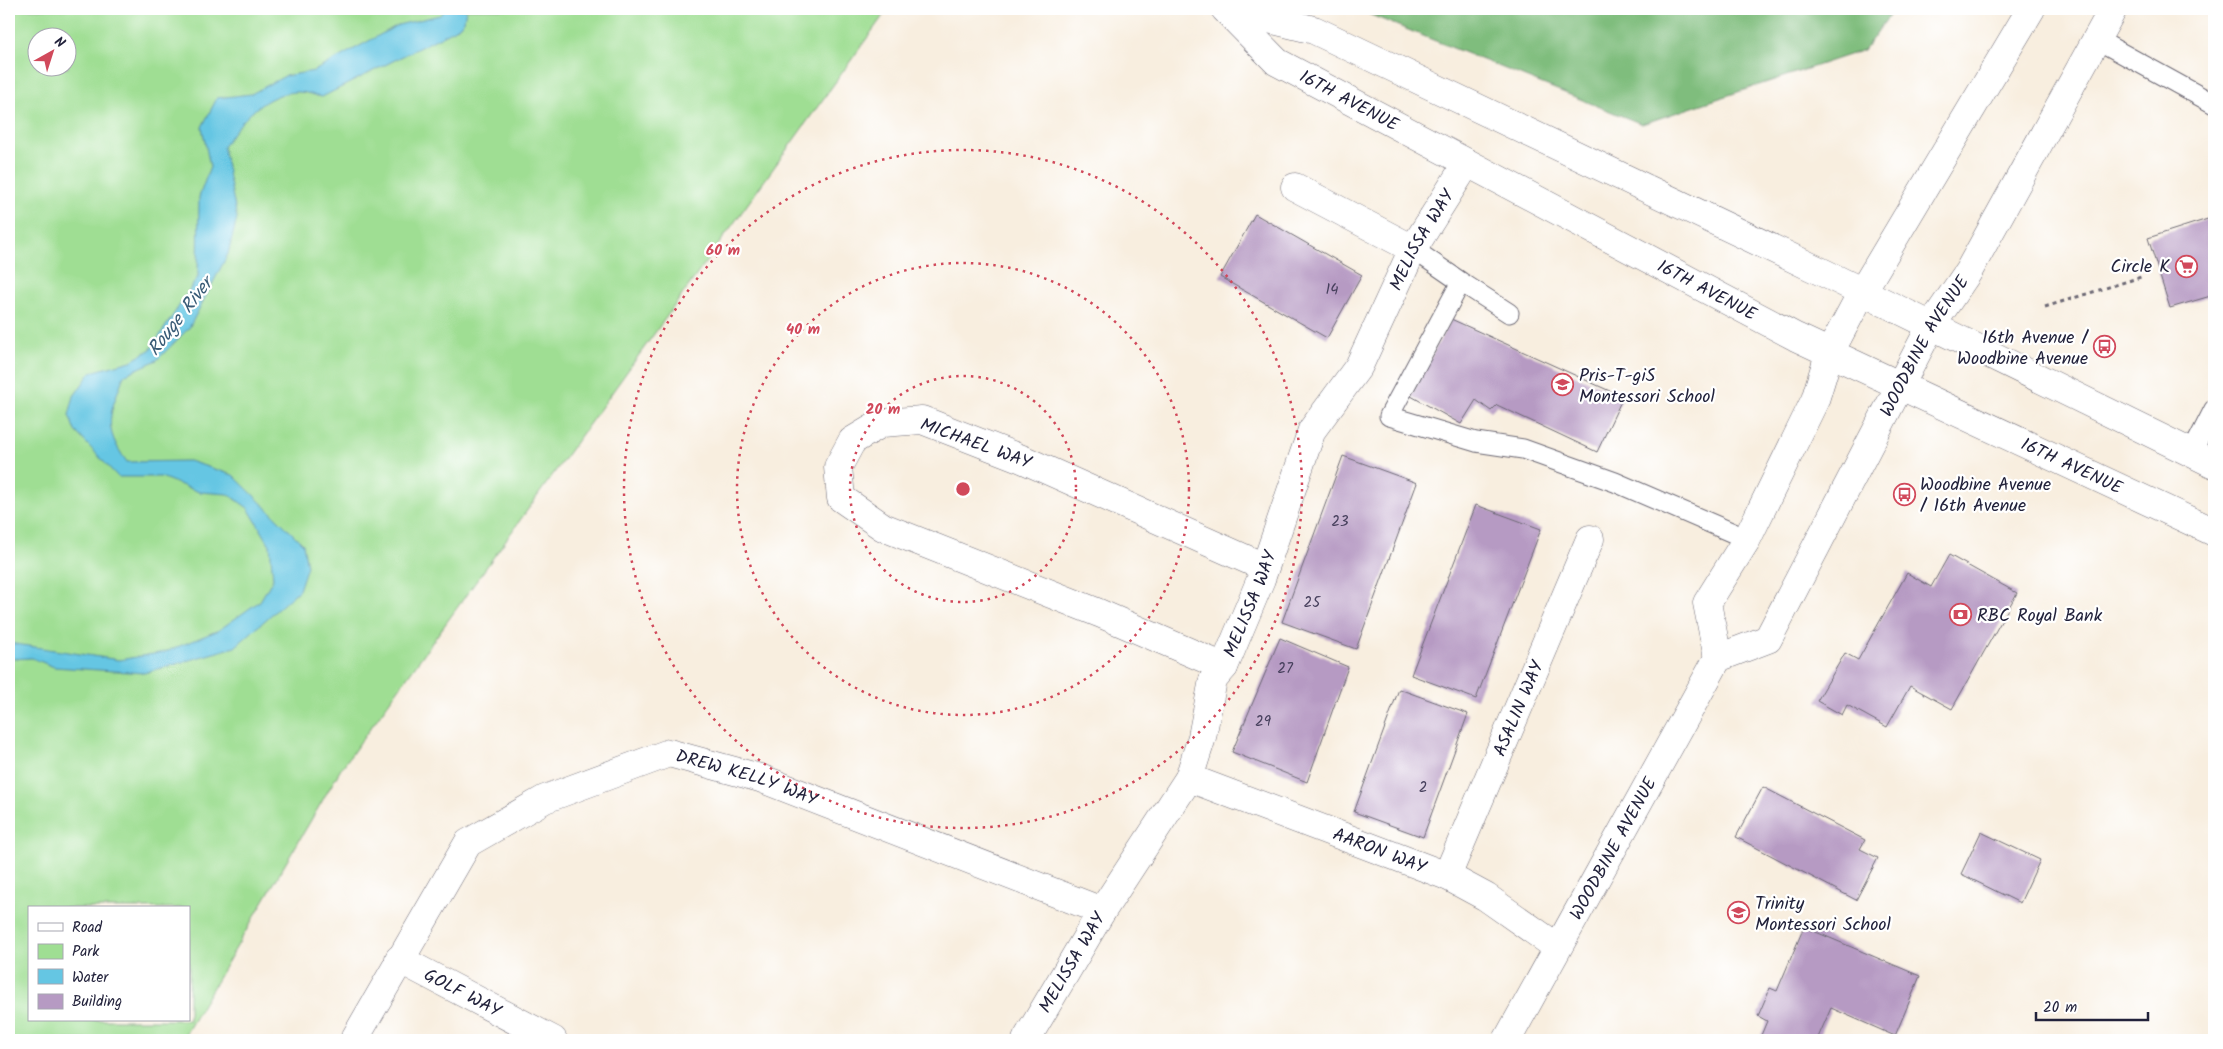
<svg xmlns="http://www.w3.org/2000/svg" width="2223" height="1049" viewBox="0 0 2223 1049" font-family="Kalam,sans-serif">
  <rect width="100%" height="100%" fill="#fff"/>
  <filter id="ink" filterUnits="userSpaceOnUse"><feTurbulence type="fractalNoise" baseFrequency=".02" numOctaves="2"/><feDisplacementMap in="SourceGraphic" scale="10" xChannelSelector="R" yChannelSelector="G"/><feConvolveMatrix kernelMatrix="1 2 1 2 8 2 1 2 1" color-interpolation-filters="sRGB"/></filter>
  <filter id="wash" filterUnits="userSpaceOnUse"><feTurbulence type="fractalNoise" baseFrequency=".0096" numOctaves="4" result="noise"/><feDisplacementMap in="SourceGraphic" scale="20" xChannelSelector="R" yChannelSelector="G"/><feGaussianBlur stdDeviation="1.12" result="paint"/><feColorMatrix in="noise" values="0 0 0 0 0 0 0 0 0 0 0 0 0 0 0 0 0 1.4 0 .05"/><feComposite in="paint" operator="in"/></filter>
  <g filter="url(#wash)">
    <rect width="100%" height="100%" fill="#f8eedf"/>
    <path fill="#9fde93" stroke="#608067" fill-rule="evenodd" d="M 9,9 L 888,9 L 341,769 L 182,1040 L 9,1040 ZM 38,38 L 68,38 L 68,68 L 38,68 ZM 29,908 L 189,908 L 189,1020 L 29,1020 Z"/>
    <path fill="#7fbd7d" stroke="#50705c" d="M 1356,9 L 1894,9 L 1864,50 L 1642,124 Z"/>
    <path fill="#65c6e3" stroke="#44748f" d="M 446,9 L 466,9 L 464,21 L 456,29 L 322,97 C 315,96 307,92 299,92 C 266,91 239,122 223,147 L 237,218 L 228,254 L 189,328 L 157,360 L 124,375 C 110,414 101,426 127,462 L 189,461 L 233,475 L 303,544 L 307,566 L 299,590 L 235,647 L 144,673 L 54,667 L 32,658 L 9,659 L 9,643 L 119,660 L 165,652 L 219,630 L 260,601 L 273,579 L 270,545 L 248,508 L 228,494 L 199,492 L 161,477 L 118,477 L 75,431 L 69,415 L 74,396 L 91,372 L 131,361 L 151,349 L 198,277 L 199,197 L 210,167 L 202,127 L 217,98 L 251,94 L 285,76 L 314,71 L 398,25 L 440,15 Z"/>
    <g id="blocks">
      <path fill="#b69ac3" d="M 1255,214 L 1362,275 L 1327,338 L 1220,277 Z
        M 2214,217 L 2214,295 L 2170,308 L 2148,238 Z
        M 1451,319 L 1623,397 L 1597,452 L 1497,405 L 1491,411 L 1476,400 L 1461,424 L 1411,396 Z
        M 1343,456 L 1417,483 L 1356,649 L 1282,622 Z
        M 1476,505 L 1541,529 L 1476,699 L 1411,675 Z
        M 1949,555 L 2017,593 L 1952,709 L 1910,686 L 1887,727 L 1847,705 L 1842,715 L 1817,701 L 1845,653 L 1858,660 L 1907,573 L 1931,587 Z
        M 1280,638 L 1348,667 L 1307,782 L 1232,752 Z
        M 1399,689 L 1468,714 L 1423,837 L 1354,812 Z
        M 1763,787 L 1865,840 L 1860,849 L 1878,858 L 1856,900 L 1736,837 Z
        M 1981,832 L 2040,860 L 2020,903 L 1961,874 Z
        M 1804,927 L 1920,976 L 1895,1036 L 1831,1008 L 1817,1040 L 1759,1040 L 1767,1021 L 1758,1016 L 1770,988 L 1777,991 Z"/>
    </g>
  </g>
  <g filter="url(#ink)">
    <use href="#blocks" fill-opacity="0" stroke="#6d6974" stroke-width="1"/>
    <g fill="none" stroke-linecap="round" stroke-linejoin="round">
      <defs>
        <path id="service" d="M 2096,39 L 2214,104
          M 1413,249 L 1461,282 L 1389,416 L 1476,442 L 1523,449 L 1615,482 L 1747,539
          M 1461,282 L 1509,313
          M 2191,454 L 2214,409"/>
        <g id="minor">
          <path d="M 1295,187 L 1413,249"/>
          <path d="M 1224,667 L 1099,613 L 883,527 L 841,498 L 838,467 L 852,441 L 882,423 L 922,420 L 1022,459 L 1264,567"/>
          <path id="s1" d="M 1189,778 L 1447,876 L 1486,897 L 1557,947"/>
          <path id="s2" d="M 1447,876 L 1590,539"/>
          <path id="s3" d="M 399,959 L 553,1040"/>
          <path id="s4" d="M 354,1040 L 468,843 L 545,799 L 669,753 L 760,778 L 1102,911"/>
          <path id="s5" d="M 1026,1040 L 1102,911 L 1189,778 L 1202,737 L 1213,680 L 1224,667 L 1261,579 L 1312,430 L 1359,366 L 1413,249 L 1467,163"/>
        </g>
        <g id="secondary">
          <path id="s6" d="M 1225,9 L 1277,62 L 1796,337 L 2214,532"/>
          <path d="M 1227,9 L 1314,30 L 1824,273 L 2214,464"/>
        </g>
        <g id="primary">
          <path d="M 1718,658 L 1707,603 L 1747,539 L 1815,400 L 1829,354 L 1862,292 L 2031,9"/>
          <path id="s7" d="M 1507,1040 L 1718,658 L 1768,639 L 1931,326 L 1968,272 L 2113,9"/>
        </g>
      </defs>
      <use href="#service" stroke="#6d6974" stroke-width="21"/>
      <use href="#minor" stroke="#6d6974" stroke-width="29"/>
      <use href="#secondary" stroke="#6d6974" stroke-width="29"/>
      <use href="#primary" stroke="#6d6974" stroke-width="29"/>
      <path stroke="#6d6974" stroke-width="3" stroke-dasharray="4 4" stroke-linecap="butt" d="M 2045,307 L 2144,276"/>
      <use href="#service" stroke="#fff" stroke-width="19"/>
      <use href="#minor" stroke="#fff" stroke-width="28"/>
      <use href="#secondary" stroke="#fff" stroke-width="28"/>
      <use href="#primary" stroke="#fff" stroke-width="28"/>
    </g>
  </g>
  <g fill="none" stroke="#d1495b" stroke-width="2.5" stroke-dasharray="2.5 5">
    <circle cx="963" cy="489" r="113"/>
    <circle cx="963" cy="489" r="226"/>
    <circle cx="963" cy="489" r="339"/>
  </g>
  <defs>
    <symbol id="supermarket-ring" viewBox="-11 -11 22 22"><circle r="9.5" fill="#fff" stroke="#d1495b" stroke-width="1.5"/><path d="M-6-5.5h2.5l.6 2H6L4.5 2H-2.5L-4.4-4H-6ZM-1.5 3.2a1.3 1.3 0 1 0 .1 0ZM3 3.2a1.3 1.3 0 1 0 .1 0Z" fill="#d1495b"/></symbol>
    <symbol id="bus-ring" viewBox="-11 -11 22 22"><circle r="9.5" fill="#fff" stroke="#d1495b" stroke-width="1.5"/><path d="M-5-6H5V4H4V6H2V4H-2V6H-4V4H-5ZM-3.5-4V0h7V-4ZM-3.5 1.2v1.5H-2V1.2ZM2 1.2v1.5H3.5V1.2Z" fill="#d1495b"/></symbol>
    <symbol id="school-ring" viewBox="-11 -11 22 22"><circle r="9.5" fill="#fff" stroke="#d1495b" stroke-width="1.5"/><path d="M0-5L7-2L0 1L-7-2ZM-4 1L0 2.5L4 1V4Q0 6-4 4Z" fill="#d1495b"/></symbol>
    <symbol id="bank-ring" viewBox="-11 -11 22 22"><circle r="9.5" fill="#fff" stroke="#d1495b" stroke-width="1.5"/><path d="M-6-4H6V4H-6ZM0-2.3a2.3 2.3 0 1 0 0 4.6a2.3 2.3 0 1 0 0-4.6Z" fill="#d1495b"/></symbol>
  </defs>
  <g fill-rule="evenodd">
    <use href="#supermarket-ring" x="2174" y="254" width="25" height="25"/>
    <use href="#bus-ring" x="2092" y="334" width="25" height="25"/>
    <use href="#school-ring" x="1550" y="372" width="25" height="25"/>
    <use href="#bus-ring" x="1892" y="482" width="25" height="25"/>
    <use href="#bank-ring" x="1948" y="602" width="25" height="25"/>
    <use href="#school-ring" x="1726" y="900" width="25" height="25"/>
  </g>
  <g text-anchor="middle" stroke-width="4.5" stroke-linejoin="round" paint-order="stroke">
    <g font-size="15" fill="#47405d">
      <text x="1332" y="294">14</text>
      <text x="1340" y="526">23</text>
      <text x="1312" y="607">25</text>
      <text x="1285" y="673">27</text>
      <text x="1263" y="726">29</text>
      <text x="1423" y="792">2</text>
    </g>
    <g font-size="18" fill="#22223b" stroke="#fff">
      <text dy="6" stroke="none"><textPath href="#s6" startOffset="156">16TH AVENUE</textPath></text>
      <text dy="6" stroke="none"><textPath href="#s5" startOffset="900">MELISSA WAY</textPath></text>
      <text dy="6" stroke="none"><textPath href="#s6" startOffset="561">16TH AVENUE</textPath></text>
      <text dy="6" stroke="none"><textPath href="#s7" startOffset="822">WOODBINE AVENUE</textPath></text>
      <text transform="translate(976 443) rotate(20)" y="6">MICHAEL WAY</text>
      <text dy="6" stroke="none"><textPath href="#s6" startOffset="966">16TH AVENUE</textPath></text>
      <text dy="6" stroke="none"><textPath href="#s5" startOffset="495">MELISSA WAY</textPath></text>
      <text dy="6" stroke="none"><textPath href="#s2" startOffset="182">ASALIN WAY</textPath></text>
      <text dy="6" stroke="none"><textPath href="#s4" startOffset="530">DREW KELLY WAY</textPath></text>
      <text dy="6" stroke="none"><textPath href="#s7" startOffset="219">WOODBINE AVENUE</textPath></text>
      <text dy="6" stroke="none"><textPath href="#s1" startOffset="204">AARON WAY</textPath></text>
      <text dy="6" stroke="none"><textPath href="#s5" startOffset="90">MELISSA WAY</textPath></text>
      <text dy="6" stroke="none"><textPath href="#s3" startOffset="72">GOLF WAY</textPath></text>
    </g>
    <g font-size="18" fill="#22223b" stroke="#fff" text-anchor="start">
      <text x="2170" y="272" text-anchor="end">Circle K</text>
      <text x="2088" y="343" text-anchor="end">16th Avenue /<tspan x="2088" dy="21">Woodbine Avenue</tspan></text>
      <text x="1579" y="381">Pris-T-giS<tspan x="1579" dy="21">Montessori School</tspan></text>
      <text x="1920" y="490">Woodbine Avenue<tspan x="1920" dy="21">/ 16th Avenue</tspan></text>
      <text x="1977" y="621">RBC Royal Bank</text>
      <text x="1755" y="909">Trinity<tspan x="1755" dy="21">Montessori School</tspan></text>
    </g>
    <g font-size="19" font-style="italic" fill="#395b76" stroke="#fff">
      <text transform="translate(179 316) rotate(-52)" y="7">Rouge River</text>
    </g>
  </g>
  <circle cx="963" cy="489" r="8" fill="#d1495b" stroke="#fff" stroke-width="2.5"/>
  <g font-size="15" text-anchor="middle" font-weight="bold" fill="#d1495b" stroke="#fff" stroke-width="4.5" stroke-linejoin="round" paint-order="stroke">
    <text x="723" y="255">60 m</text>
    <text x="803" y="334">40 m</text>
    <text x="883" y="414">20 m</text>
  </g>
  <rect width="2223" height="1049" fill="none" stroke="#fff" stroke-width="30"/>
  <rect x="28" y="906" width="162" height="115" fill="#ffffff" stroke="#a7a7b1"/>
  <rect x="38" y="923" width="25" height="8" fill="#ffffff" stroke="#a7a7b1"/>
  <text x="72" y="932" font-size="15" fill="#22223b">Road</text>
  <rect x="38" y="944" width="25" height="15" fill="#9fde93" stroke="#a7a7b1"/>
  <text x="72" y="956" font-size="15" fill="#22223b">Park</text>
  <rect x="38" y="969" width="25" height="15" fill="#65c6e3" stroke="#a7a7b1"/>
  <text x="72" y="982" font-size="15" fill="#22223b">Water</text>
  <rect x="38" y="994" width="25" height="15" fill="#b69ac3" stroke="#a7a7b1"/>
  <text x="72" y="1006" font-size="15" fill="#22223b">Building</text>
  <g transform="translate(52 52) rotate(39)"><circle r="24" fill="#ffffff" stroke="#a7a7b1"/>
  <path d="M0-4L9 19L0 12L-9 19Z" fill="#d1495b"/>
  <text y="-8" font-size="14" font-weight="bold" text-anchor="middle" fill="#22223b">N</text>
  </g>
  <path d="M2036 1012v8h112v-8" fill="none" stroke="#22223b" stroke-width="2.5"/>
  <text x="2043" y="1012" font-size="15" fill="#22223b" stroke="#ffffff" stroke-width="4" paint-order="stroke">20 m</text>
</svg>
